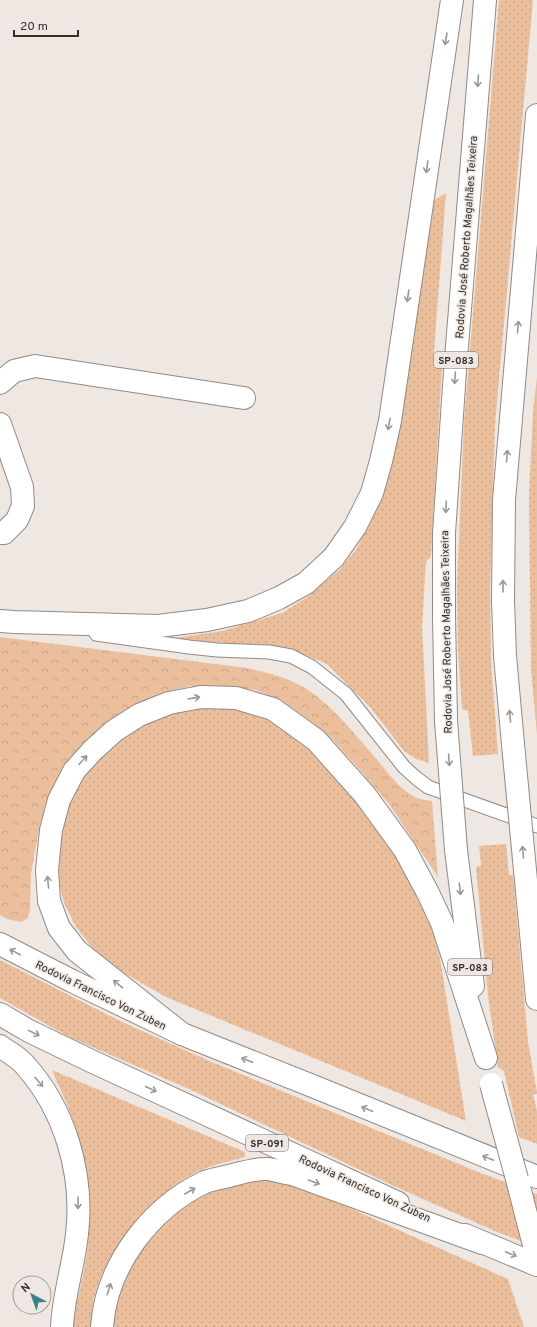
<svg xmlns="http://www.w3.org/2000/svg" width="537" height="1327" viewBox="0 0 537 1327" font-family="Overpass,sans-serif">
  <defs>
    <pattern id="grass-dots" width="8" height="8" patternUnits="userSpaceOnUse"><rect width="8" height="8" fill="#ecbf9c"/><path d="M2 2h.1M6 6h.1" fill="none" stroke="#cba487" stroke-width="1.8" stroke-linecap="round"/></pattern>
    <pattern id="forest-crowns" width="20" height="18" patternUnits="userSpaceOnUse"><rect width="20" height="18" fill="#ecbf9c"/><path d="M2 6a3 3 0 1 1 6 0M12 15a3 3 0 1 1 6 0" fill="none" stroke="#cba487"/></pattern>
  </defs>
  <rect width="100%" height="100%" fill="#efe7e2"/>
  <path fill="url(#grass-dots)" d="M 499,0 L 533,0 L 495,424 L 490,589 L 491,660 L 498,754 L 473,756 L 468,711 L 462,709 L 458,650 L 457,586 L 464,422 Z
    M 446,193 L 433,365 L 442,365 L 431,556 L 426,562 L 422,626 L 429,763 L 416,759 L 404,751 L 370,707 L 327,664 L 301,653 L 275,646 L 210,642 L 175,638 L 222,631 L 256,621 L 282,613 L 309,596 L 339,570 L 356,550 L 371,521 L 385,482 L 433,201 Z
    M 537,377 L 537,735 L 531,669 L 529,496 L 533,412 Z
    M 199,708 L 231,708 L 256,715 L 281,726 L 302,742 L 324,761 L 351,792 L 401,862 L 419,897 L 431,926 L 440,958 L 466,1121 L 166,997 L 114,967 L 94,950 L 76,927 L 64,903 L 58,879 L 59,842 L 64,815 L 77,786 L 93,761 L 122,736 L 149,720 L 175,712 Z
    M 506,844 L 509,875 L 513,875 L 528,1042 L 537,1092 L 537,1094 L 533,1094 L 537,1111 L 537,1144 L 519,1137 L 504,1071 L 498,1067 L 488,996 L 476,867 L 481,866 L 479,846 Z
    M 0,960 L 120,1021 L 207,1060 L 478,1172 L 537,1194 L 537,1247 L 497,1232 L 394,1186 L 189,1089 L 69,1037 L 0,998 Z
    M 52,1070 L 245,1152 L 245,1157 C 228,1162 209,1165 193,1174 C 149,1198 103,1252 93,1303 C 92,1311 92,1319 92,1327 L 72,1327 C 76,1306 81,1285 85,1265 C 94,1215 87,1163 71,1115 C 66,1100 58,1085 52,1070 Z
    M 262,1177 L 285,1180 L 343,1205 L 508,1279 L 524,1327 L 113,1327 L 115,1304 L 123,1275 L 160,1221 L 191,1201 L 222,1187 Z"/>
  <path fill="url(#forest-crowns)" d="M 0,637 L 247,668 C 267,673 287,677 305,688 C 332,705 353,732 374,756 C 386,770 399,790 417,798 C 422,800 428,800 432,801 L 438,877 L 389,804 L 360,770 L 330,737 L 305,717 L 281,700 L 256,690 L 224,686 L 190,686 L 161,693 L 132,707 L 101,727 L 81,748 L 60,775 L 45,806 L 39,829 L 31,874 L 30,909 L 28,918 L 21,922 L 7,919 L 0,915 Z"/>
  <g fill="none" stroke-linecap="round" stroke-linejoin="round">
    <defs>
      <path id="lane" d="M 96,634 L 189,647 L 217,650 L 269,652 L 291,656 L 312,667 L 346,694 L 404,767 L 415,777 L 428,787 L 537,826"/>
      <path id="street" d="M 0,383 L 14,371 L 35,366 L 244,398
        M 0,424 L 22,487 L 23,506 L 17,520 L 4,533 L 0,533"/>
      <path id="primary" d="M 0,944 L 72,981 L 182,1034 L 315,1087 L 537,1177
        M 0,1014 L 29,1031 L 91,1061 L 398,1203
        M 465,1235 L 537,1265"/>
      <path id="highway" d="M 0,621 L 14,622 L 158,626 L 207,620 L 248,611 L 279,598 L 306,583 L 334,557 L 355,527 L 372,493 L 381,461 L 390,421 L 452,0
        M 446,721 L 444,616 L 444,533 L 455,371 L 485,0
        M 514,755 L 505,656 L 503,601 L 504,500 L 537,115
        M 456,850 L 473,986
        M 527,891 L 537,999
        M 182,1034 L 77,951 L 59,928 L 49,901 L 47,870 L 51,830 L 59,800 L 74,771 L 92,751 L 114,731 L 139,715 L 169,703 L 201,697 L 236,698 L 273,709 L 316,740 L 365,795 L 405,850 L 428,893 L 442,923 L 486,1058
        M 0,1046 C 8,1052 18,1057 24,1064 C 65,1109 84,1174 77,1234 C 74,1264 63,1297 62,1327
        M 517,1179 L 537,1257
        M 102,1327 C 106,1266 150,1208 205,1182 C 213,1179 221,1178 229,1176 C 241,1173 256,1168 268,1169 C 276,1170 284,1173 292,1174 L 482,1243"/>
    </defs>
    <use href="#lane" stroke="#918a85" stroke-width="15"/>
    <use href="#street" stroke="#918a85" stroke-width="24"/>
    <use href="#primary" stroke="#918a85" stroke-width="24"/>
    <use href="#highway" stroke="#918a85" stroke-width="24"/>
    <use href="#lane" stroke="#fff" stroke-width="13"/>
    <use href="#street" stroke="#fff" stroke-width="22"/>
    <use href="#primary" stroke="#fff" stroke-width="22"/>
    <use href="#highway" stroke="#fff" stroke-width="22"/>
    <defs>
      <path id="highway-bridge" d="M 446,721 L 456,850
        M 514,755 L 527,891
        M 491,1084 L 517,1179"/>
    </defs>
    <use href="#highway-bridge" stroke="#918a85" stroke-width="24" stroke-linecap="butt"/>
    <use href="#highway-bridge" stroke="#fff" stroke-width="22"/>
  </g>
  <defs><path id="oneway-shaft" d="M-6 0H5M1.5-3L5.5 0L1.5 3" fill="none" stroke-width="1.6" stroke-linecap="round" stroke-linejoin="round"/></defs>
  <g stroke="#989896">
    <use href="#oneway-shaft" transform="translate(446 39) rotate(99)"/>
    <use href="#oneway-shaft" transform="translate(478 81) rotate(94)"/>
    <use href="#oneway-shaft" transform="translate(427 167) rotate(98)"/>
    <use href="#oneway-shaft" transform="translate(408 296) rotate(98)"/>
    <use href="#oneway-shaft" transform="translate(518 327) rotate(-85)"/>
    <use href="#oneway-shaft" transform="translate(455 378) rotate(94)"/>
    <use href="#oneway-shaft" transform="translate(389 424) rotate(101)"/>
    <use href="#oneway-shaft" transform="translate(507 456) rotate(-86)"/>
    <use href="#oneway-shaft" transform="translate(446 507) rotate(93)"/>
    <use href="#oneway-shaft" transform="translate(503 586) rotate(-90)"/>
    <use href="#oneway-shaft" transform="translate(194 698) rotate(-10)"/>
    <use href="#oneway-shaft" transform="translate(510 716) rotate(-95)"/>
    <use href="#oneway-shaft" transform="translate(83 760) rotate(-48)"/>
    <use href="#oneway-shaft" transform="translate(449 760) rotate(86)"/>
    <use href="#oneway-shaft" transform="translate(523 852) rotate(-96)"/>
    <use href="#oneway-shaft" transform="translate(48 882) rotate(-95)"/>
    <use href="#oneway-shaft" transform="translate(460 889) rotate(83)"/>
    <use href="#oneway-shaft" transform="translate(15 952) rotate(-152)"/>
    <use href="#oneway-shaft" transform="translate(118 984) rotate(-141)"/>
    <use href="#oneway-shaft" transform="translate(34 1033) rotate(26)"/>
    <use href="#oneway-shaft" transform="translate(247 1060) rotate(-159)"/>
    <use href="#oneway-shaft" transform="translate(39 1082) rotate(50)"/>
    <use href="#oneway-shaft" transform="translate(151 1089) rotate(25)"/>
    <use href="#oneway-shaft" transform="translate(367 1109) rotate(-158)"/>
    <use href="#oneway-shaft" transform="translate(488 1158) rotate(-158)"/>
    <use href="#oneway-shaft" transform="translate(314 1182) rotate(20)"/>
    <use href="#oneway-shaft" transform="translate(190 1191) rotate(-30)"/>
    <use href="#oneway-shaft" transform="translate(78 1203) rotate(90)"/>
    <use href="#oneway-shaft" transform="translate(511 1254) rotate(22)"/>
    <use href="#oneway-shaft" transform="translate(109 1289) rotate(-73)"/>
  </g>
  <g text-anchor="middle" stroke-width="3" stroke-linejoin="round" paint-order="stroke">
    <g fill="#efe7e2" stroke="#6b6764" stroke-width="1">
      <rect x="434" y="352" width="44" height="16" rx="3"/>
      <rect x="448" y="959" width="44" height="16" rx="3"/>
      <rect x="246" y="1135" width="42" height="16" rx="3"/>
    </g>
    <g font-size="10" font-weight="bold" fill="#32302e">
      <text x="456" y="364">SP-083</text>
      <text x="470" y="971">SP-083</text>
      <text x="267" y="1147">SP-091</text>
    </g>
    <g font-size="11" fill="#32302e" stroke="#efe7e2">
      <text transform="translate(466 237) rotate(-86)" y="4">Rodovia José Roberto Magalhães Teixeira</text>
      <text transform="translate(446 632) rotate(-91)" y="4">Rodovia José Roberto Magalhães Teixeira</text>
      <text transform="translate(101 995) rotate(26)" y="4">Rodovia Francisco Von Zuben</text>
      <text transform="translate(365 1188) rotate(25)" y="4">Rodovia Francisco Von Zuben</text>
    </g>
  </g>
  <g transform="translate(32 1295) rotate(319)"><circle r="19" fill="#efe7e2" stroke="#a39e9a"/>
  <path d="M0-3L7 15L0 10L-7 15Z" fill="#3b828d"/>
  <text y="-6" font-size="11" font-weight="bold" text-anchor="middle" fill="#32302e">N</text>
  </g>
  <path d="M14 30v6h64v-6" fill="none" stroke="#32302e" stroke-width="2"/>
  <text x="20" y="30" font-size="12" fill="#32302e" stroke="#efe7e2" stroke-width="3" paint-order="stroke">20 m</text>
</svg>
